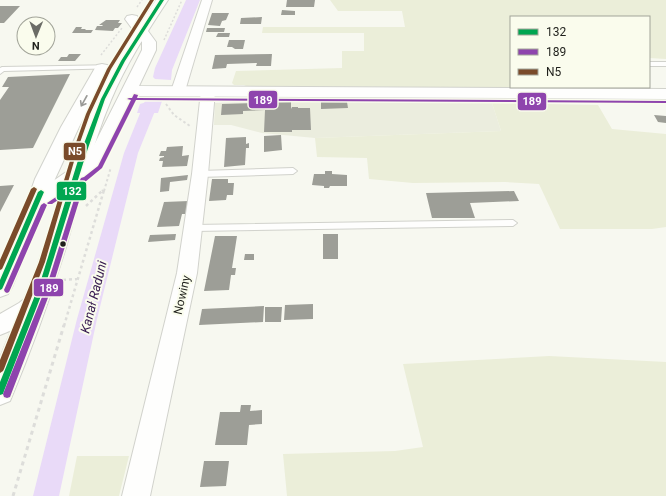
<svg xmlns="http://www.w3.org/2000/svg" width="666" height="496" viewBox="0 0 666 496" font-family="Roboto,sans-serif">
  <rect width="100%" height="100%" fill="#f7f8f0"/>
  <path fill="#ebedde" d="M 292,101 L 492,103 L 501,131 L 315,138 L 262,133 L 231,125 L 214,125 L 215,103 Z"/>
  <path fill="#ebeed9" d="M 330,0 L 666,0 L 666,59 L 649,58 L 649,17 L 511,17 L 511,87 L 607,88 L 246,86 L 244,85 L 234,85 L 232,83 L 236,71 L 342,68 L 342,51 L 364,51 L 364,33 L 262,33 L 263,27 L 405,27 L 402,11 L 338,11 Z
    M 492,103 L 598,105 L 612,129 L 666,134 L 666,227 L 652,229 L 560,229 L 539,184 L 505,182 L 413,183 L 369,179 L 367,158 L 317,157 L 315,138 L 501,131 Z
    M 549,356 L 666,362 L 666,496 L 287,496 L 283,454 L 395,451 L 423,447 L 403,364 Z
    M 77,456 L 129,456 L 119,496 L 69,496 Z"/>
  <path fill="#e9daf8" d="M 186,0 L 200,0 L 172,70 L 171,80 L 155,79 L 153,77 L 155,68 Z
    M 150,101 L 162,101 L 158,113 L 137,113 L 140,104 Z"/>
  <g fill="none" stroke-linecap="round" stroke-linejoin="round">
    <path fill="#e9daf8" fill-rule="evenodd" d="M 223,99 L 308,99 L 310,100 L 308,101 L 224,101 L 222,100 Z
      M 322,99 L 378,99 L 380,100 L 378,101 L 323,101 L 321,100 Z
      M 394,99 L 666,101 L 666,103 L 395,101 L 393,100 Z"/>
    <path fill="#e9daf8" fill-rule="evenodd" d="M 152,97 L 157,98 L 159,101 L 138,153 L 97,319 L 59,496 L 33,496 L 77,319 L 124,153 L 145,101 L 147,98 Z"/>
  </g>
  <path fill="#9d9e97" d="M 287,0 L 315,0 L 314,7 L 286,7 Z
    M 0,6 L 20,6 L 4,23 L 0,23 Z
    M 282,10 L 295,11 L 295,15 L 281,15 Z
    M 212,13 L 229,13 L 226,20 L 222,21 L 220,26 L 208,25 Z
    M 262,17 L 261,24 L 240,24 L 241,18 Z
    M 106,20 L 120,20 L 118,23 L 122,23 L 118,28 L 115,28 L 113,31 L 95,30 L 97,26 L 102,26 L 103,25 L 99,25 Z
    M 76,27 L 82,27 L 81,29 L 86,29 L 85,30 L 93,30 L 91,33 L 72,33 Z
    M 207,28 L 225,28 L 224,32 L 206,32 Z
    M 218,33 L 230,33 L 229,37 L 216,37 Z
    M 229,40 L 245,40 L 243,49 L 235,49 L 232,47 L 227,47 Z
    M 69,54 L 81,54 L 75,61 L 58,61 L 61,57 L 67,57 Z
    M 272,54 L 271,66 L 256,66 L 257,63 L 227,64 L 226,68 L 212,69 L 215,55 Z
    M 70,74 L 33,148 L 0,150 L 0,100 L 9,87 L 2,87 L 8,77 Z
    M 291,102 L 291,109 L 292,107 L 298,107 L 298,108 L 310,108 L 311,130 L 292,130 L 292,132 L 264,132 L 265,110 L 243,111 L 243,114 L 221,115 L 222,104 Z
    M 321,102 L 347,102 L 348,108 L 321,109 Z
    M 654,115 L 666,116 L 666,123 L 658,122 Z
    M 281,135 L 282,150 L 264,152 L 264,136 Z
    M 246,137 L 246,144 L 249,143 L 249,148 L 246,148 L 245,165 L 224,167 L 226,138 Z
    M 183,146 L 182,156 L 189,155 L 187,166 L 162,167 L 163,161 L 159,161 L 160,158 L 164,157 L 164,156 L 159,156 L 161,151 L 166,151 L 167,147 Z
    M 325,171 L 332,171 L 332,174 L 347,175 L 347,186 L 330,186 L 329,188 L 324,188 L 324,186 L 312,185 L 314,174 L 325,174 Z
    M 188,175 L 187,180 L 170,182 L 169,191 L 160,192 L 161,178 Z
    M 212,179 L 228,179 L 228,183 L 234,183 L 233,195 L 227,195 L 226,200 L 209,201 Z
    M 14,185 L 0,212 L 0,186 Z
    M 514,191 L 519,201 L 470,203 L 475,218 L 432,218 L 426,193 Z
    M 189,201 L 186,214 L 182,214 L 179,226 L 157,227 L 164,202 Z
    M 176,234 L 175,240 L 148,242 L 150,235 Z
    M 323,234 L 338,234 L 338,259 L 323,259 Z
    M 215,236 L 237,236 L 232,268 L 236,268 L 235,275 L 231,275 L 229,290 L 204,291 Z
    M 245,254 L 254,254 L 254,260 L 244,260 Z
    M 313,304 L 313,319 L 284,320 L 285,305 Z
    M 264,306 L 263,322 L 199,325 L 202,309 Z
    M 265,307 L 282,307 L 281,322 L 265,322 Z
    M 241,405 L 251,405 L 250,411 L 262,410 L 262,424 L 249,425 L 247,445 L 215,445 L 220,412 L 240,412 Z
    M 204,461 L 229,461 L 226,486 L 200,487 Z"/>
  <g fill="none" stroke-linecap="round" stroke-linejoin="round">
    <defs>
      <path id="lane" d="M 649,62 L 666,62 L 666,66 L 649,66 Z
        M 119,65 L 122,67 L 121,68 L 4,71 L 0,74 L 0,68 L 2,67 Z
        M 293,168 L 297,171 L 293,174 L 200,177 L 196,174 L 200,171 Z
        M 513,220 L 517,223 L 513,226 L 194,231 L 190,228 L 194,225 Z"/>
      <path id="street" d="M 202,0 L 212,0 L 185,91 L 183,94 L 178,95 L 173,94 L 171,91 Z
        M 208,87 L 213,88 L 215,91 L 208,174 L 197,273 L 150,496 L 122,496 L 177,273 L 192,174 L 201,91 L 203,88 Z
        M 35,293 L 42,296 L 45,302 C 38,318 16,329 0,335 L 0,314 L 19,303 L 28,296 Z"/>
      <path id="secondary" d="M 132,15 L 137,16 L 156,42 L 156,50 L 139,86 L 666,89 L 666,99 L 135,96 L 105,160 L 96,171 L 44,207 L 37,209 L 30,207 L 27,202 L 30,197 L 82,161 L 90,153 L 142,50 L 142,42 L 125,19 L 127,16 Z"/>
      <path id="primary" d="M 156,0 L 168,0 C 147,32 126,64 111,100 C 91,147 80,198 66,247 C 50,299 31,351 10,401 L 0,405 L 0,358 L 38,264 L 80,135 L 95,99 L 108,73 Z
        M 102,64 L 107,65 L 109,68 L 79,127 L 55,179 L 47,202 L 12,287 L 8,294 L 0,297 L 0,261 L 27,202 L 35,179 L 61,127 L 95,68 L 97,65 Z"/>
    </defs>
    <use href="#lane" stroke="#d1d2cc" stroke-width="2"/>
    <use href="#street" stroke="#d1d2cc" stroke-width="2"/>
    <use href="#secondary" stroke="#d1d2cc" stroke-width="2"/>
    <use href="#primary" stroke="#d1d2cc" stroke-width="2"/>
    <path stroke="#ddddda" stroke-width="1.5" stroke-dasharray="2 2" stroke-linecap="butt" d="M 137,7 L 142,0
      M 164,40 L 182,0
      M 101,55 L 122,28"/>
    <path stroke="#ddddda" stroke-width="2" stroke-dasharray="2.5 2.5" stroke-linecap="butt" d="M 166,104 L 174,115 L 190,126
      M 102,191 L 103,190
      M 104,191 L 111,167"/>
    <path stroke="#ddddda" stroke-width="2.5" stroke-dasharray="3 3" stroke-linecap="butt" d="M 86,206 L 103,190
      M 63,280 L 77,279
      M 64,326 L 104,190"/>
    <path stroke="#ddddda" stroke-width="3" stroke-dasharray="4 4" stroke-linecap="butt" d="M 13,496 L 64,325"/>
    <use href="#lane" fill="#fefefd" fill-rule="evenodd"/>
    <use href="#street" fill="#fefefd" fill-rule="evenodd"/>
    <use href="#secondary" fill="#fefefd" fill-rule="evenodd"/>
    <use href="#primary" fill="#fefefd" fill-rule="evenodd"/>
    <defs>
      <path id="bus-1" d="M 160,0 L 164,0 L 125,61 L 105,99 L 86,154 L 46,283 L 4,391 L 3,394 L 0,395 L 0,382 L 40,283 L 80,154 L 101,99 L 121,61 Z
        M 41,190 L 44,192 L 3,287 L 2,289 L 0,290 L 0,280 L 38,192 Z"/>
      <path id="bus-2" d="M 134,94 L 138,95 L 137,98 L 666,101 L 666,103 L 136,100 L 102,168 L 85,182 L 54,282 L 10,397 L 7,398 L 4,397 L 3,394 L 48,282 L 78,187 L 52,204 L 48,204 L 47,203 L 77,183 L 80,180 L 81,178 L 84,177 L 98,166 L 131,100 L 127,99 L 129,98 L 132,98 Z
        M 44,203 L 47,205 L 10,290 L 9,292 L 7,293 L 5,292 L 4,290 L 41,205 Z"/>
      <path id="bus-3" d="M 150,0 L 154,0 L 111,69 L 90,114 L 77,151 L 45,262 L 4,369 L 3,371 L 0,373 L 0,360 L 39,262 L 73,151 L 86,114 L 107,69 Z
        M 34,187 L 37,189 L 3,267 L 2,269 L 0,270 L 0,260 L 31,189 Z"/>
    </defs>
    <use href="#bus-1" stroke="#fafced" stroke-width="3"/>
    <use href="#bus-2" stroke="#fafced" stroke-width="3"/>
    <use href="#bus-3" stroke="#fafced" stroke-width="3"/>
    <use href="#bus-1" fill="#00a651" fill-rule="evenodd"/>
    <use href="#bus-2" fill="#8e44ad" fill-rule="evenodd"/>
    <use href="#bus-3" fill="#7a4b2a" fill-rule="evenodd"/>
  </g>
  <defs><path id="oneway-shaft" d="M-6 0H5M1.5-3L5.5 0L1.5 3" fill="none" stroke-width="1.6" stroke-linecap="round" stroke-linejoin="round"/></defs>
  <use stroke="#9a9a97" href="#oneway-shaft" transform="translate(84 101) rotate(119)"/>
  <circle fill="#1f201b" stroke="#fafced" stroke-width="1.5" cx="63" cy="244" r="3.5"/>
  <g text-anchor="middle" stroke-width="4" stroke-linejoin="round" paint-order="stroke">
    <g font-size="12" fill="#1f201b" stroke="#fafced">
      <text transform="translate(182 295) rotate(-77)" y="4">Nowiny</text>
    </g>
    <g font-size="13" font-style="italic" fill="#36194f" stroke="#fafced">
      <text transform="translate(93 297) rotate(-76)" y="5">Kanał Raduni</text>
    </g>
  </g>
  <g stroke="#fafced" stroke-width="1.5">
    <rect x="248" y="90" width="30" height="19" rx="4" fill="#8e44ad"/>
    <rect x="517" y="92" width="30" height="19" rx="4" fill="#8e44ad"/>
    <rect x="63" y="142" width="23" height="19" rx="4" fill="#7a4b2a"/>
    <rect x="56" y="181" width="31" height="20" rx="4" fill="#00a651"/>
    <rect x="33" y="278" width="31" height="19" rx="4" fill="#8e44ad"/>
  </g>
  <g font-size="11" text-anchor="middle" font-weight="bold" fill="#fff">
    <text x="263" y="104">189</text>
    <text x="532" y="105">189</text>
    <text x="75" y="155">N5</text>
    <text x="72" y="195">132</text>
    <text x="49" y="292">189</text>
  </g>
  <rect x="510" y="16" width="140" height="72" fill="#fafced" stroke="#a2a499"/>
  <rect x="518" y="29" width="20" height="6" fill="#00a651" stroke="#a2a499"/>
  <text x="546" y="36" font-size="12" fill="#1f201b">132</text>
  <rect x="518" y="49" width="20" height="6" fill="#8e44ad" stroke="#a2a499"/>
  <text x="546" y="56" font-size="12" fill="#1f201b">189</text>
  <rect x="518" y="69" width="20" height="6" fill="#7a4b2a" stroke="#a2a499"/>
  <text x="546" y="76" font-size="12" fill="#1f201b">N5</text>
  <g transform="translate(36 36) rotate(181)"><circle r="19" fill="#fafced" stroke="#a2a499"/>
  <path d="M0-3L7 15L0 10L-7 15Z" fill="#6b6c66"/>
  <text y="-6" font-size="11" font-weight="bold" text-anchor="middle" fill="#1f201b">N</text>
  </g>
</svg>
